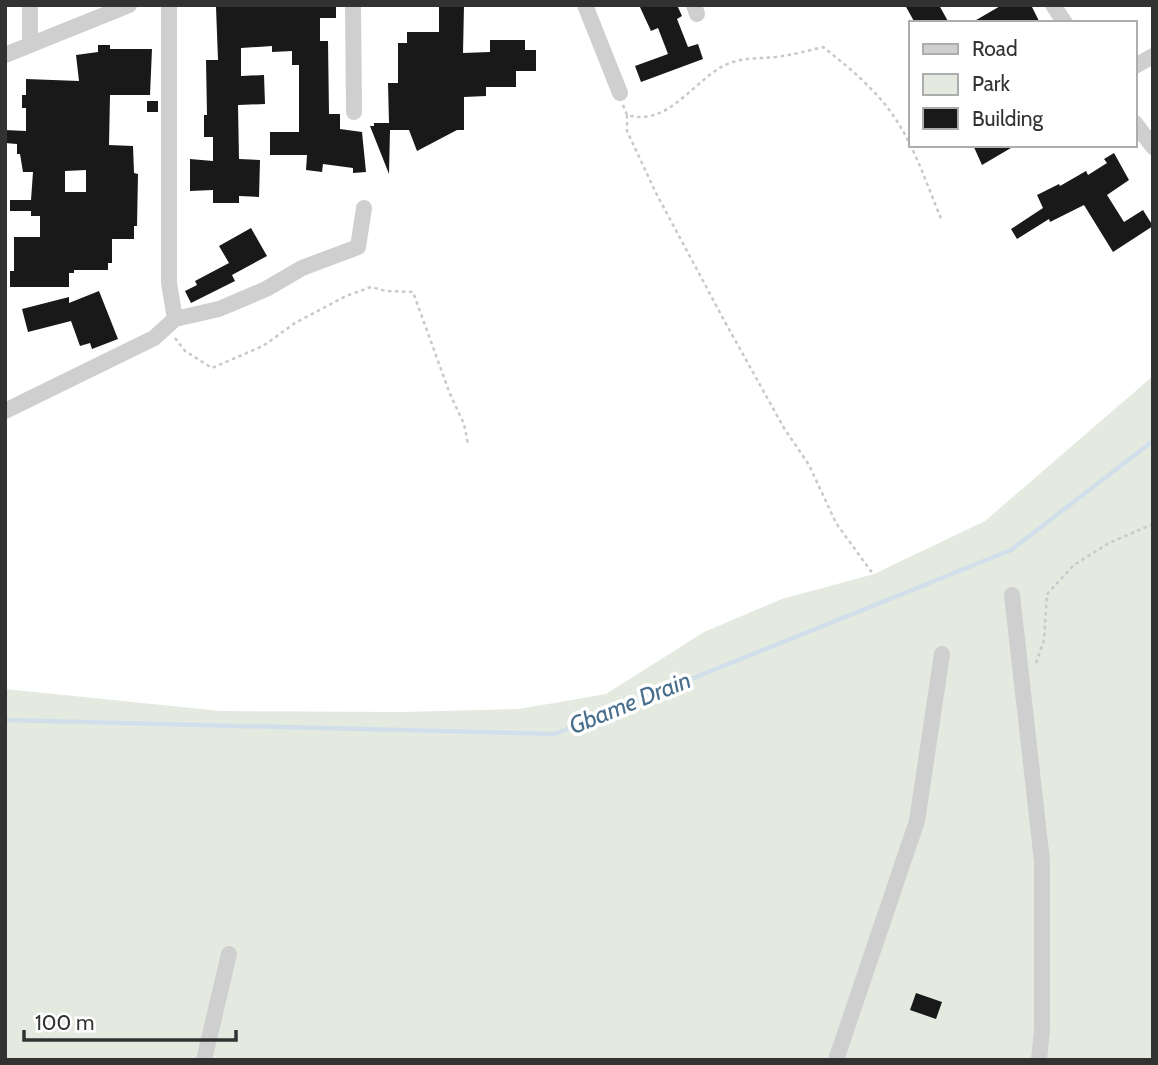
<svg xmlns="http://www.w3.org/2000/svg" width="1158" height="1065" viewBox="0 0 1158 1065" font-family="Cabin,sans-serif">
  <rect width="100%" height="100%" fill="#fff"/>
  <path fill="#e4eadf" d="M 1153,376 L 1153,1060 L 5,1060 L 5,689 L 221,711 L 402,712 L 519,709 L 606,694 L 704,632 L 782,599 L 874,574 L 985,521 Z"/>
  <g fill="none" stroke-linecap="round" stroke-linejoin="round">
    <path stroke="#d0dfea" stroke-width="4.5" d="M 5,720 L 555,734 L 1011,550 L 1153,441"/>
  </g>
  <path fill="#191919" fill-rule="evenodd" d="M 260,5 L 336,5 L 336,18 L 320,18 L 320,41 L 328,41 L 329,114 L 340,114 L 340,129 L 362,132 L 366,172 L 353,173 L 353,168 L 323,164 L 322,172 L 306,170 L 307,155 L 270,155 L 270,132 L 299,132 L 299,65 L 292,65 L 292,51 L 272,52 L 272,46 L 241,48 L 241,76 L 264,75 L 265,104 L 238,105 L 239,159 L 260,160 L 259,197 L 239,196 L 239,203 L 213,203 L 213,190 L 190,191 L 190,159 L 213,161 L 213,137 L 204,137 L 204,115 L 207,115 L 206,60 L 218,60 L 216,7 Z
    M 439,5 L 464,5 L 463,53 L 490,52 L 490,40 L 525,40 L 525,50 L 536,50 L 536,71 L 516,71 L 516,87 L 486,87 L 486,96 L 464,97 L 464,130 L 457,130 L 417,151 L 409,130 L 390,130 L 389,174 L 370,126 L 374,126 L 374,123 L 389,123 L 388,83 L 398,83 L 398,43 L 407,43 L 407,32 L 439,32 Z
    M 639,5 L 677,5 L 682,16 L 677,19 L 688,47 L 698,44 L 703,59 L 641,82 L 635,66 L 668,54 L 658,28 L 651,31 Z
    M 905,5 L 939,5 L 949,23 L 915,23 Z
    M 1002,5 L 1031,5 L 1040,23 L 971,23 Z
    M 98,45 L 110,45 L 110,49 L 152,49 L 150,95 L 110,95 L 109,145 L 133,146 L 134,173 L 138,174 L 137,226 L 134,226 L 134,239 L 112,239 L 112,263 L 108,263 L 108,270 L 74,270 L 74,273 L 69,273 L 69,287 L 10,287 L 10,271 L 14,271 L 14,237 L 40,237 L 40,216 L 31,216 L 31,211 L 10,211 L 10,200 L 31,200 L 33,172 L 23,172 L 20,154 L 17,154 L 17,144 L 5,143 L 5,130 L 26,131 L 26,108 L 22,108 L 22,95 L 26,95 L 26,79 L 79,81 L 76,55 L 98,52 ZM 86,170 L 86,192 L 65,192 L 65,171 Z
    M 147,101 L 158,101 L 158,112 L 147,112 Z
    M 973,145 L 1016,145 L 982,165 Z
    M 1114,153 L 1129,180 L 1107,195 L 1124,222 L 1143,210 L 1153,226 L 1113,252 L 1084,205 L 1050,222 L 1049,219 L 1017,239 L 1011,229 L 1043,208 L 1037,195 L 1059,184 L 1060,186 L 1086,171 L 1088,175 L 1107,163 L 1104,159 Z
    M 251,228 L 267,256 L 232,275 L 235,281 L 191,303 L 185,291 L 197,285 L 195,281 L 229,263 L 219,246 Z
    M 99,291 L 118,339 L 92,349 L 90,343 L 80,346 L 71,321 L 28,332 L 22,309 L 69,297 L 69,303 Z
    M 916,993 L 942,1002 L 936,1019 L 910,1010 Z"/>
  <g fill="none" stroke-linecap="round" stroke-linejoin="round">
    <path stroke="#c9c9c9" stroke-width="2.5" stroke-dasharray="3.5 3.5" stroke-linecap="butt" d="M 623,105 L 627,115 C 667,127 692,83 723,66 C 741,57 757,59 776,57 C 792,55 807,51 823,47 C 846,65 869,84 887,107 C 913,140 926,183 942,221
      M 627,115 L 627,131 L 656,193 L 725,322 L 784,428 L 809,465 L 836,523 L 873,574
      M 175,338 L 185,351 L 212,368 L 263,346 L 295,323 L 346,296 L 371,287 L 386,291 L 413,292 L 450,394 L 464,424 L 468,444
      M 1036,663 L 1044,640 L 1047,594 L 1074,565 L 1109,543 L 1153,524"/>
    <path stroke="#cfcfcf" stroke-width="16" d="M 30,5 L 30,45
      M 353,5 L 354,112
      M 585,5 L 620,93
      M 694,5 L 697,14
      M 1053,5 L 1065,23
      M 5,55 L 129,5
      M 1135,66 L 1153,56
      M 1135,123 L 1153,147
      M 175,319 L 219,309 L 266,289 L 302,268 L 358,247 L 364,208
      M 5,411 L 154,338 L 175,319 L 169,283 L 169,5
      M 1012,595 L 1042,861 L 1042,1029 L 1039,1060
      M 204,1060 L 229,954
      M 836,1060 L 917,821 L 942,654"/>
  </g>
  <g text-anchor="middle" stroke-width="7" stroke-linejoin="round" paint-order="stroke">
    <g font-size="24" font-style="italic" fill="#476e8c" stroke="#fff">
      <text transform="translate(630 703) rotate(-22)" y="8">Gbame Drain</text>
    </g>
  </g>
  <rect width="1158" height="1065" fill="none" stroke="#323232" stroke-width="14"/>
  <rect x="909" y="21" width="228" height="126" fill="#ffffff" stroke="#adadad" stroke-width="2"/>
  <rect x="923" y="44" width="35" height="10" fill="#cfcfcf" stroke="#adadad" stroke-width="2"/>
  <text x="972" y="56" font-size="21" fill="#323232">Road</text>
  <rect x="923" y="74" width="35" height="21" fill="#e4eadf" stroke="#adadad" stroke-width="2"/>
  <text x="972" y="91" font-size="21" fill="#323232">Park</text>
  <rect x="923" y="108" width="35" height="21" fill="#191919" stroke="#adadad" stroke-width="2"/>
  <text x="972" y="126" font-size="21" fill="#323232">Building</text>
  <path d="M24 1030v10h212v-10" fill="none" stroke="#323232" stroke-width="3.5"/>
  <text x="35" y="1030" font-size="21" fill="#323232" stroke="#ffffff" stroke-width="5" paint-order="stroke">100 m</text>
</svg>
